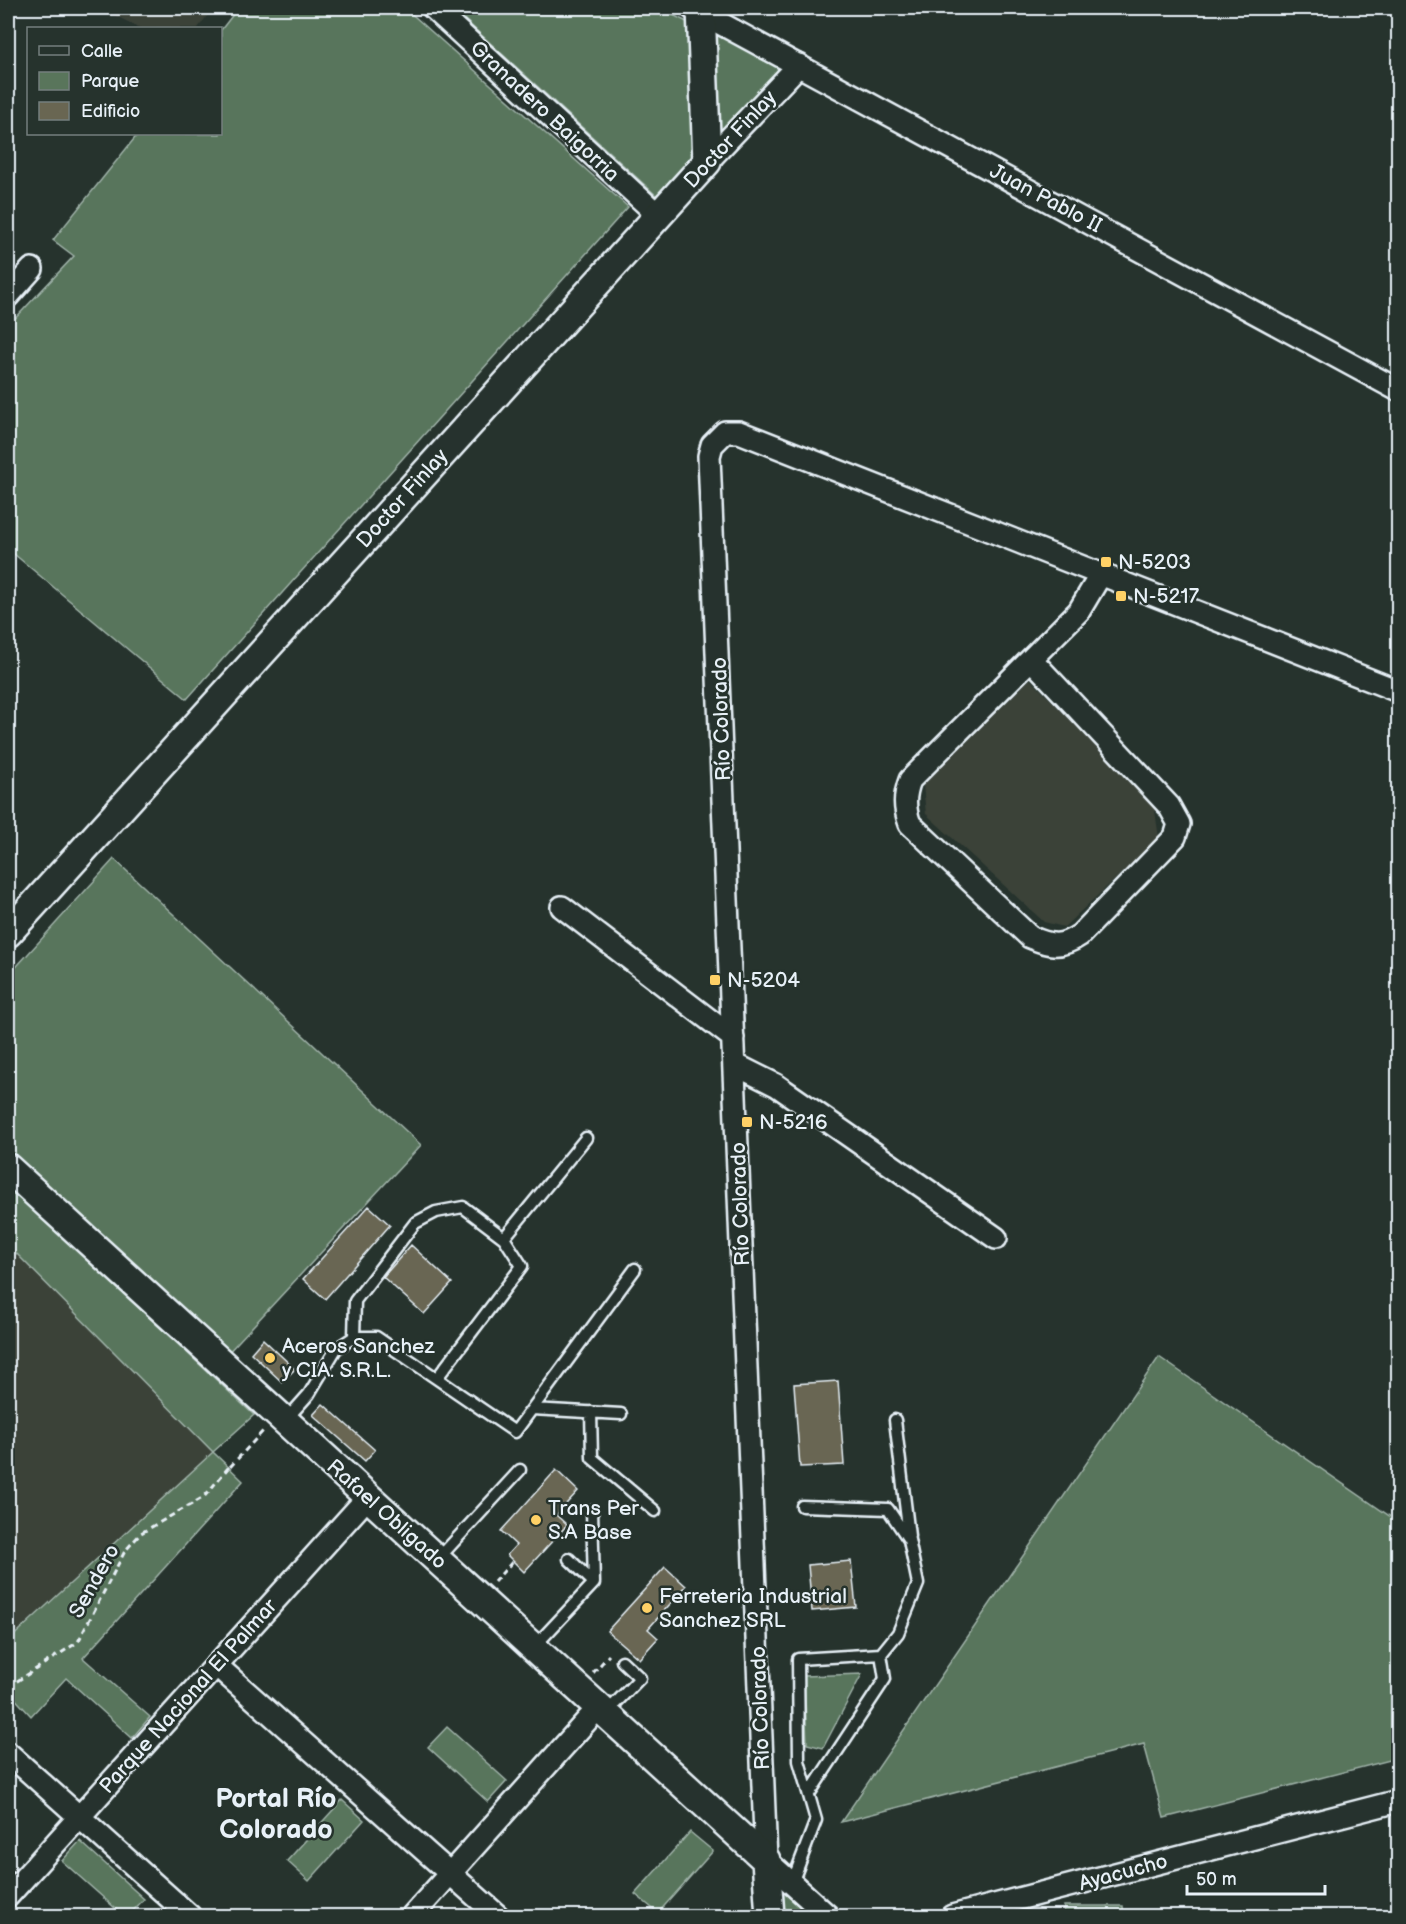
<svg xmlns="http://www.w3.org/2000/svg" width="1406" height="1924" viewBox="0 0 1406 1924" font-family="'Balsamiq Sans',sans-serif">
  <rect width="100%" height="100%" fill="#26332d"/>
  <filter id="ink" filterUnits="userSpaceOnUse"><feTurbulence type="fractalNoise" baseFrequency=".0167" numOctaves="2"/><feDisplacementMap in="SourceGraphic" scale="12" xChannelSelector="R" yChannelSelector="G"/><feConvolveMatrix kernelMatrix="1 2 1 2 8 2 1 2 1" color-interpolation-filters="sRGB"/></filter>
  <g filter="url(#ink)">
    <path fill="#3a4238" d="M 100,8 L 213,8 L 198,28 L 140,28 Z
      M 1030,679 L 1154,804 L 1159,838 L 1064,927 L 1044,922 L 926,814 L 923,785 Z
      M 8,1245 L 213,1452 L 8,1641 Z"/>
    <path fill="#59755b" stroke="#a0b3aa" stroke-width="1.5" d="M 238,8 L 405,8 L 628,207 L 187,699 L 8,549 L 8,326 L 74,256 L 53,240 L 138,134 L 220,134 L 221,30 Z
      M 452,8 L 659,8 L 691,24 L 694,159 L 659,198 Z
      M 715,34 L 784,68 L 716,140 Z
      M 114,859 L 421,1145 L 226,1355 L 8,1154 L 8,976 Z
      M 8,1186 L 254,1415 L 213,1452 L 243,1481 L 83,1658 L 150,1717 L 132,1738 L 66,1678 L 31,1716 L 8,1691 L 8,1641 L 213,1452 L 8,1245 Z
      M 1159,1357 L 1398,1522 L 1398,1758 L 1164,1818 L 1144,1744 L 841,1822 Z
      M 862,1674 L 823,1748 L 807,1744 L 804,1676 Z
      M 447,1727 L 507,1781 L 488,1802 L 428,1747 Z
      M 342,1800 L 364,1820 L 309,1881 L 287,1861 Z
      M 690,1832 L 713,1851 L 658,1913 L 635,1894 Z
      M 80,1841 L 144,1899 L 128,1916 L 124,1916 L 62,1861 Z
      M 777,1878 L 820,1916 L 779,1916 Z
      M 1064,1906 L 1123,1906 L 1124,1916 L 1064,1916 Z"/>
    <path fill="#696652" stroke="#e8f1f8" stroke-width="1.5" d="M 369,1206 L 390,1225 L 325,1299 L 303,1279 Z
      M 411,1245 L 452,1283 L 424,1314 L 383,1277 Z
      M 263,1339 L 295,1369 L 282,1382 L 251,1353 Z
      M 838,1381 L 844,1465 L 800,1467 L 794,1384 Z
      M 323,1404 L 375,1450 L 365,1461 L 313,1415 Z
      M 556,1470 L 578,1491 L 556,1515 L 567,1525 L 524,1572 L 507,1555 L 516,1545 L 501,1531 Z
      M 851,1561 L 856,1607 L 812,1611 L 808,1565 Z
      M 665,1567 L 686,1586 L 648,1629 L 658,1638 L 639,1659 L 607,1631 Z"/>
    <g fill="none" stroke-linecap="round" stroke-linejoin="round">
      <defs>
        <path id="service" d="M 354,1337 L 355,1301 L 415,1223 L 436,1212 L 463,1207 L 504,1238
          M 437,1378 L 522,1266 L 504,1238 L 586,1138
          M 532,1409 L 621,1414
          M 591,1412 L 592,1458 L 655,1511
          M 895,1420 L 909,1536
          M 285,1421 L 309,1394 L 336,1349 L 354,1337 L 376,1337 L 515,1432 L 635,1269
          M 802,1506 L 888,1509 L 909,1540 L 918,1584 L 898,1633 L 881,1654
          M 592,1510 L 594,1583
          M 438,1559 L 520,1470
          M 534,1647 L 594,1583 L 569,1559
          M 606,1713 L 640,1678 L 622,1661
          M 792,1883 L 816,1820 L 799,1761 L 798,1659 L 881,1654 L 885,1679 L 809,1794"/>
        <path id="minor" d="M 433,8 L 658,215
          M 692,8 L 1398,390
          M 707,162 L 799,65
          M 8,296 L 32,269
          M 1031,659 L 1169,806 L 1179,824 L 1175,837 L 1080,935 C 1061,948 1051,946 1030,937 L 910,824 C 904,808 904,796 910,780 L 1079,611 L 1101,574
          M 562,907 L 733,1038
          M 734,1064 L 776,1085 L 996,1238
          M 216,1665 L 498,1916
          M 8,1753 L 190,1916
          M 8,1896 L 368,1497
          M 412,1916 L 599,1707
          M 828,1916 L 766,1860 L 709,456 L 712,445 L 725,432 L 739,432 L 1398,691
          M 952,1916 L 1398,1801"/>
        <path id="tertiary" d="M 8,933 L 707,162 L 701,8
          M 8,1168 L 766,1860 L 770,1916"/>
      </defs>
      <use href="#service" stroke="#e8f1f8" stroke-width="15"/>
      <use href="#minor" stroke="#e8f1f8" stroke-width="26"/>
      <use href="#tertiary" stroke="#e8f1f8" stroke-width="32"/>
      <path stroke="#e8f1f8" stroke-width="3" stroke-dasharray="6 4.5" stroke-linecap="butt" d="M 494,1582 L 513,1561
        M 593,1673 L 609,1655
        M 8,1687 L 78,1642 L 125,1551 L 141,1533 L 204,1497 L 228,1468 L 227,1466 L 230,1467 L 264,1430"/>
      <use href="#service" stroke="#26332d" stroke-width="10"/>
      <use href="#minor" stroke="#26332d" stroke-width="21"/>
      <use href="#tertiary" stroke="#26332d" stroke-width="27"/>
    </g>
  </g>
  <g fill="#ffd166" stroke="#26332d" stroke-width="2">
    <rect x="1100" y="556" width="12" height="12" rx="3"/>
    <rect x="1115" y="590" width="12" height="12" rx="3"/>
    <rect x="709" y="974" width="12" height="12" rx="3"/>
    <rect x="741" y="1116" width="12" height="12" rx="3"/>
    <circle cx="270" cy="1358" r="6"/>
    <circle cx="536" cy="1520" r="6"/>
    <circle cx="647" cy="1608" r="6"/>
  </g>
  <g text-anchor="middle" stroke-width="5" stroke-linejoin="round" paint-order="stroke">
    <g font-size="21" fill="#e8f1f8" stroke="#26332d">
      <text transform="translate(545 111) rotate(43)" y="7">Granadero Baigorria</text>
      <text transform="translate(730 139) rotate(-47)" y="7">Doctor Finlay</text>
      <text transform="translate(1046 198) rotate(28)" y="7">Juan Pablo II</text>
      <text transform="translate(402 498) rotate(-48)" y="7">Doctor Finlay</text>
      <text transform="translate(721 719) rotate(-92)" y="7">Río Colorado</text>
      <text transform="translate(740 1204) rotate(-92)" y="7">Río Colorado</text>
      <text transform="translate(387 1514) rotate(42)" y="7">Rafael Obligado</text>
      <text transform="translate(94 1581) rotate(-61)" y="7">Sendero</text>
      <text transform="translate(188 1696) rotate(-48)" y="7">Parque Nacional El Palmar</text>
      <text transform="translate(760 1708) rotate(-92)" y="7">Río Colorado</text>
      <text transform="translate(1123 1872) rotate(-15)" y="7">Ayacucho</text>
    </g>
    <g font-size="21" fill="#e8f1f8" stroke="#26332d" text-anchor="start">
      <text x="1118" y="569">N-5203</text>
      <text x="1133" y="603">N-5217</text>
      <text x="727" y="987">N-5204</text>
      <text x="759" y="1129">N-5216</text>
      <text x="282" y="1353">Aceros Sanchez<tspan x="282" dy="24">y CIA. S.R.L.</tspan></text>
      <text x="548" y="1515">Trans Per<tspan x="548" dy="24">S.A Base</tspan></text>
      <text x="659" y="1603">Ferreteria Industrial<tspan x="659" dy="24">Sanchez SRL</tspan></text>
    </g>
    <g font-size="27" font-weight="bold" fill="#e8f1f8" stroke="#26332d">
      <text x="276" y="1807">Portal Río<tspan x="276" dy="31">Colorado</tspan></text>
    </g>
  </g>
  <rect width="1406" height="1924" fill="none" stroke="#26332d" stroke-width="30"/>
  <rect x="15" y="15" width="1376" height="1894" fill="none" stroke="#e8f1f8" stroke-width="2" filter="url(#ink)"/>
  <rect x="27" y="27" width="195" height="108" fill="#26332d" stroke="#747f7e" stroke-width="1.5"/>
  <rect x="39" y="46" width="30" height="9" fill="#26332d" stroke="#747f7e" stroke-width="1.5"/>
  <text x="81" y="57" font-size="18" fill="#e8f1f8">Calle</text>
  <rect x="39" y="72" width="30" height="18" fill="#59755b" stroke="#747f7e" stroke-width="1.5"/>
  <text x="81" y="87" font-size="18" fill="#e8f1f8">Parque</text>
  <rect x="39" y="102" width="30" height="18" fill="#696652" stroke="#747f7e" stroke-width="1.5"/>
  <text x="81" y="117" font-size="18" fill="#e8f1f8">Edificio</text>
  <path d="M1187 1885v9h138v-9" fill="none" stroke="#e8f1f8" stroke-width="3"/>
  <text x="1196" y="1885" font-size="18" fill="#e8f1f8" stroke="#26332d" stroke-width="4.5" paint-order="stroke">50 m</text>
</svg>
